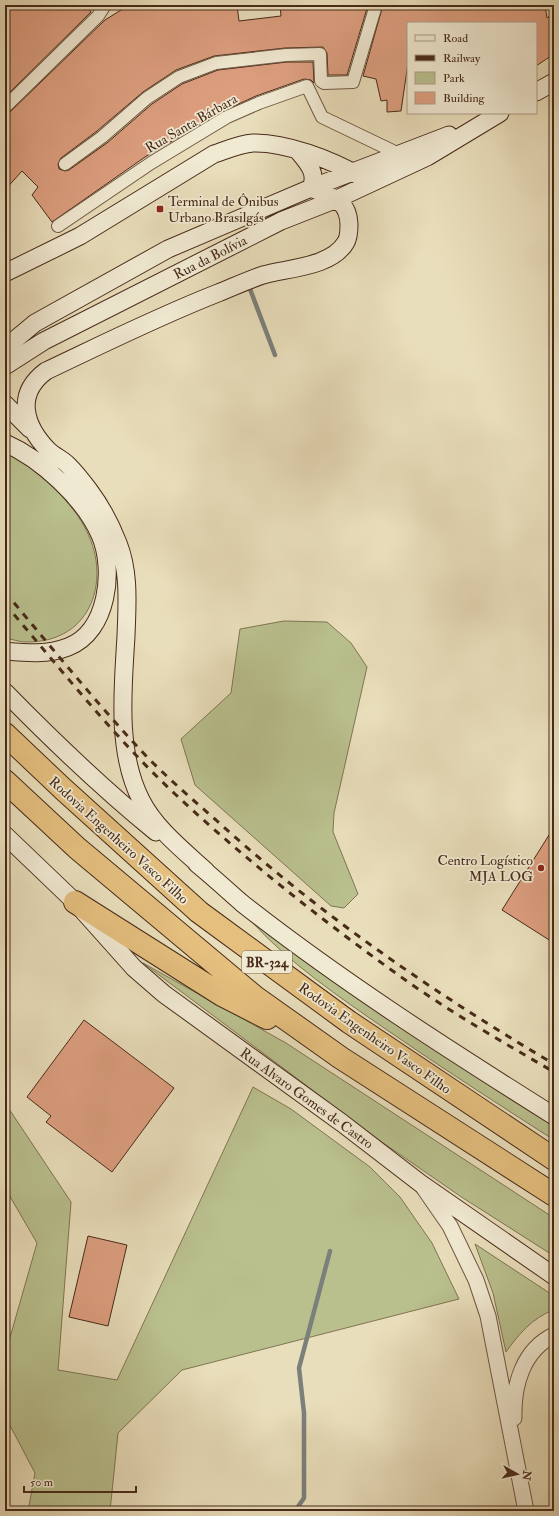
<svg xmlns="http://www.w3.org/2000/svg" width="559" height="1516" viewBox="0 0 559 1516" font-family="'IM FELL Double Pica',serif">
  <rect width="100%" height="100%" fill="#e9debb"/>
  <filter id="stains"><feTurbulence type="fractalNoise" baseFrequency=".005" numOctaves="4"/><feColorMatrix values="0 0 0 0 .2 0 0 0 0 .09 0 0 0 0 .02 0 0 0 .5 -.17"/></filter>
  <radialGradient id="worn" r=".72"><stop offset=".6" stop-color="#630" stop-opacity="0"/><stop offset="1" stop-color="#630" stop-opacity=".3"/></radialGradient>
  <path fill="#b9c08e" stroke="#807554" d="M 5,451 C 32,466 69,498 84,526 C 113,577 93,643 26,642 C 19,642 12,639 5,638 Z
    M 284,621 L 327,622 L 351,643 L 367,667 L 334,813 L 333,832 L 358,894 L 344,908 L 331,906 L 195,785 L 181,739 L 231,693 L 240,629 Z
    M 250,920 L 476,1077 L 554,1126 L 554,1140 C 498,1104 442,1068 387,1030 C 339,997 289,963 250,920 Z
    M 143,963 L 286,1043 L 554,1218 L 554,1256 L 460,1196 L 379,1140 Z
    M 253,1087 L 291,1109 L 370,1167 L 400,1197 L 432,1243 L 459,1299 L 182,1370 L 118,1433 L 110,1511 L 28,1511 L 35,1473 L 5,1416 L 5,1355 L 37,1243 L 5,1188 L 5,1103 L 71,1202 L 58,1370 L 117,1380 Z
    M 475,1244 L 554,1296 L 554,1310 C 533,1317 518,1335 506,1352 L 493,1293 Z"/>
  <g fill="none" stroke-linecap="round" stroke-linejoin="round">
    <path stroke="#7b807b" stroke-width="4.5" d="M 250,289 L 275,355
      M 295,1511 L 304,1498 L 304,1413 L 299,1368 L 330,1251"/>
  </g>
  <path fill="#dd9f80" stroke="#472a19" d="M 5,5 L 86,5 L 91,12 L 5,97 Z
    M 129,5 L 237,5 L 239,21 L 281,16 L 280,5 L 368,5 L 347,75 L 328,75 L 327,53 L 323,47 L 285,48 L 214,56 L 176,70 L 143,92 L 97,131 L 61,158 L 58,164 L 59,169 L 65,171 L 69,170 L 107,143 L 152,104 L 182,84 L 218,70 L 287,62 L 313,62 L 314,83 L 311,80 L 304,79 L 256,96 L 223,111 L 145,157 L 52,222 L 32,195 L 38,187 L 22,171 L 5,190 L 5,114 L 10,112 L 105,20 Z
    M 383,5 L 545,5 L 547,18 L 554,12 L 554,54 L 536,66 L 536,23 L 408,23 L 408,63 L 401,111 L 387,112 L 387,100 L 381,101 L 376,79 L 363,76 Z
    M 554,827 L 554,943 L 502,910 Z
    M 84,1020 L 174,1088 L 112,1172 L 46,1122 L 51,1116 L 27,1097 Z
    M 88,1236 L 127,1245 L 108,1326 L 69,1317 Z"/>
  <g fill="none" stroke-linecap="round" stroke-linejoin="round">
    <defs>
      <path id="minor" d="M 5,107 L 98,16 L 105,5
        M 65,164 L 102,137 L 147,98 L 179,77 L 216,63 L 286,55 L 320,54 L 321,81 L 324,83 L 353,82 L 376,5
        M 58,226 L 151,163 L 227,117 L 259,103 L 307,86 L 322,117 L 399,154"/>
      <path id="tertiary" d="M 423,1187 L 450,1226 L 476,1280 L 488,1316 L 526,1511
        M 514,1418 C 513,1385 523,1350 554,1335"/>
      <path id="secondary" d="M 536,92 L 554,82
        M 5,273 L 80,236 L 214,154 C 226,150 240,144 253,143 C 285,142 332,160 359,176
        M 5,348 L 35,323 L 168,249 L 311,188 L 449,135
        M 5,366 L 44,341 L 281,221 L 337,199 L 427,157 L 500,113
        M 5,404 L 30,429
        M 5,443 C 41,459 84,498 100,535 C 115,569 108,632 68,647 C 47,655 27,653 5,651
        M 5,692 C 53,741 103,789 156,832
        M 5,835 L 75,902 L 134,968 L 164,994 L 342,1123 L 420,1183 L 554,1276
        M 197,864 C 213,877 228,891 243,904 C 341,981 449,1050 554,1116
        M 206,871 C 183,850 155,828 141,800 C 116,751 123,688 126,636 C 127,605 130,573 118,543 C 111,525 101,506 89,490 C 83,482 75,472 68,465 C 62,459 54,456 48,450 C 24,425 15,394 46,371 C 103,344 159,316 218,293 C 233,287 248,280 263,275 C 288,268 332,267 346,242 C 349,237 349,230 349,224 C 348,199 331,197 311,188 C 318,173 307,162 298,151"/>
      <path id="motorway" d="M 5,734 L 63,789 L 199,912 L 349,1022 L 554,1159
        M 5,781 L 77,848 L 255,997 L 341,1058 L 554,1195
        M 75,902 L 222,995 L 267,1018"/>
    </defs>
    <use href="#minor" stroke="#705742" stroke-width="14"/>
    <use href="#tertiary" stroke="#705742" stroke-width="17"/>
    <use href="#secondary" stroke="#472a19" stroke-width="19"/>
    <use href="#motorway" stroke="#472a19" stroke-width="24"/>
    <use href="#minor" stroke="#f1ead3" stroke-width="12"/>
    <use href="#tertiary" stroke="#f1ead3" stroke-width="15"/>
    <use href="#secondary" stroke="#f1ead3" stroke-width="17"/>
    <use href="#motorway" stroke="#e4bf7e" stroke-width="22"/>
    <path stroke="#472a19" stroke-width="3" stroke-dasharray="7 7" stroke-linecap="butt" d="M 5,592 C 52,648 98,705 148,758 C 170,780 193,800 216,820 C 319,914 434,993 554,1064
      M 5,604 C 60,668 113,736 175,794 C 249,863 329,926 411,984 C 457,1016 506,1044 554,1072"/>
  </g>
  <g fill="#8f2418" stroke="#f1ead3" stroke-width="1.5">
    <rect x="156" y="205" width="8" height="8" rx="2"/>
    <circle cx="541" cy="868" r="4"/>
  </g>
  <g text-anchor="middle" stroke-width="3.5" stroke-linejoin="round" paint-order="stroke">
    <rect fill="#f1ead3" stroke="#7a6451" stroke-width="1" x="242" y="951" width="50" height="22" rx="3"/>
    <g font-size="13" font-weight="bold" fill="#472a19">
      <text x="267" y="967">BR-324</text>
    </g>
    <g font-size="14" fill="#472a19" stroke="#f1ead3">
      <text transform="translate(191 123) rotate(-30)" y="5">Rua Santa Bárbara</text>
      <text transform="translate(210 257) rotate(-27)" y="5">Rua da Bolívia</text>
      <text transform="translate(119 840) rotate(42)" y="5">Rodovia Engenheiro Vasco Filho</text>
      <text transform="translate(375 1038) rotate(35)" y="5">Rodovia Engenheiro Vasco Filho</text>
      <text transform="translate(307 1098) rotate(36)" y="5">Rua Alvaro Gomes de Castro</text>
    </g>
    <g font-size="14" fill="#472a19" stroke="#f1ead3" text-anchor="start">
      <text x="168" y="206">Terminal de Ônibus<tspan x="168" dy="16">Urbano Brasilgás</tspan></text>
      <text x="533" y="865" text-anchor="end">Centro Logístico<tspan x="533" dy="16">MJA LOG</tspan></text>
    </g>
  </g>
  <rect width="559" height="1516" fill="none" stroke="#e9debb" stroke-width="20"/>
  <rect x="6" y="6" width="547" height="1504" fill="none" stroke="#472a19" stroke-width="2"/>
  <rect x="10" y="10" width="539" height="1496" fill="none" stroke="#472a19"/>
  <rect x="407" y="22" width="130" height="92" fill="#f1ead3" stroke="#ad9d89"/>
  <rect x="415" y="35" width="20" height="6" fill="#f1ead3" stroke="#ad9d89"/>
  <text x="443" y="42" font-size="12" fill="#472a19">Road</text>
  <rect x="415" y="55" width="20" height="6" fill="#472a19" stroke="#ad9d89"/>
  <text x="443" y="62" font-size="12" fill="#472a19">Railway</text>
  <rect x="415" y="72" width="20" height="12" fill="#b9c08e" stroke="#ad9d89"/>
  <text x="443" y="82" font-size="12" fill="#472a19">Park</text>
  <rect x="415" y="92" width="20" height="12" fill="#dd9f80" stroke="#ad9d89"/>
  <text x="443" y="102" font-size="12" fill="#472a19">Building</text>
  <g transform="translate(517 1474) rotate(98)" stroke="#f1ead3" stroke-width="3" paint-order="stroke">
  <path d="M0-3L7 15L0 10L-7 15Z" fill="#472a19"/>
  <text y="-6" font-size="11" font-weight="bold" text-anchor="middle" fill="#472a19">N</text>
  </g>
  <path d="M24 1486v6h112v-6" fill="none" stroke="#472a19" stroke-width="2"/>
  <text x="30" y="1486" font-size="12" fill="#472a19" stroke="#f1ead3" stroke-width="3" paint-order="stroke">50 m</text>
  <rect width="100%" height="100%" filter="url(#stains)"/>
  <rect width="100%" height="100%" fill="url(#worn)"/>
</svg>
